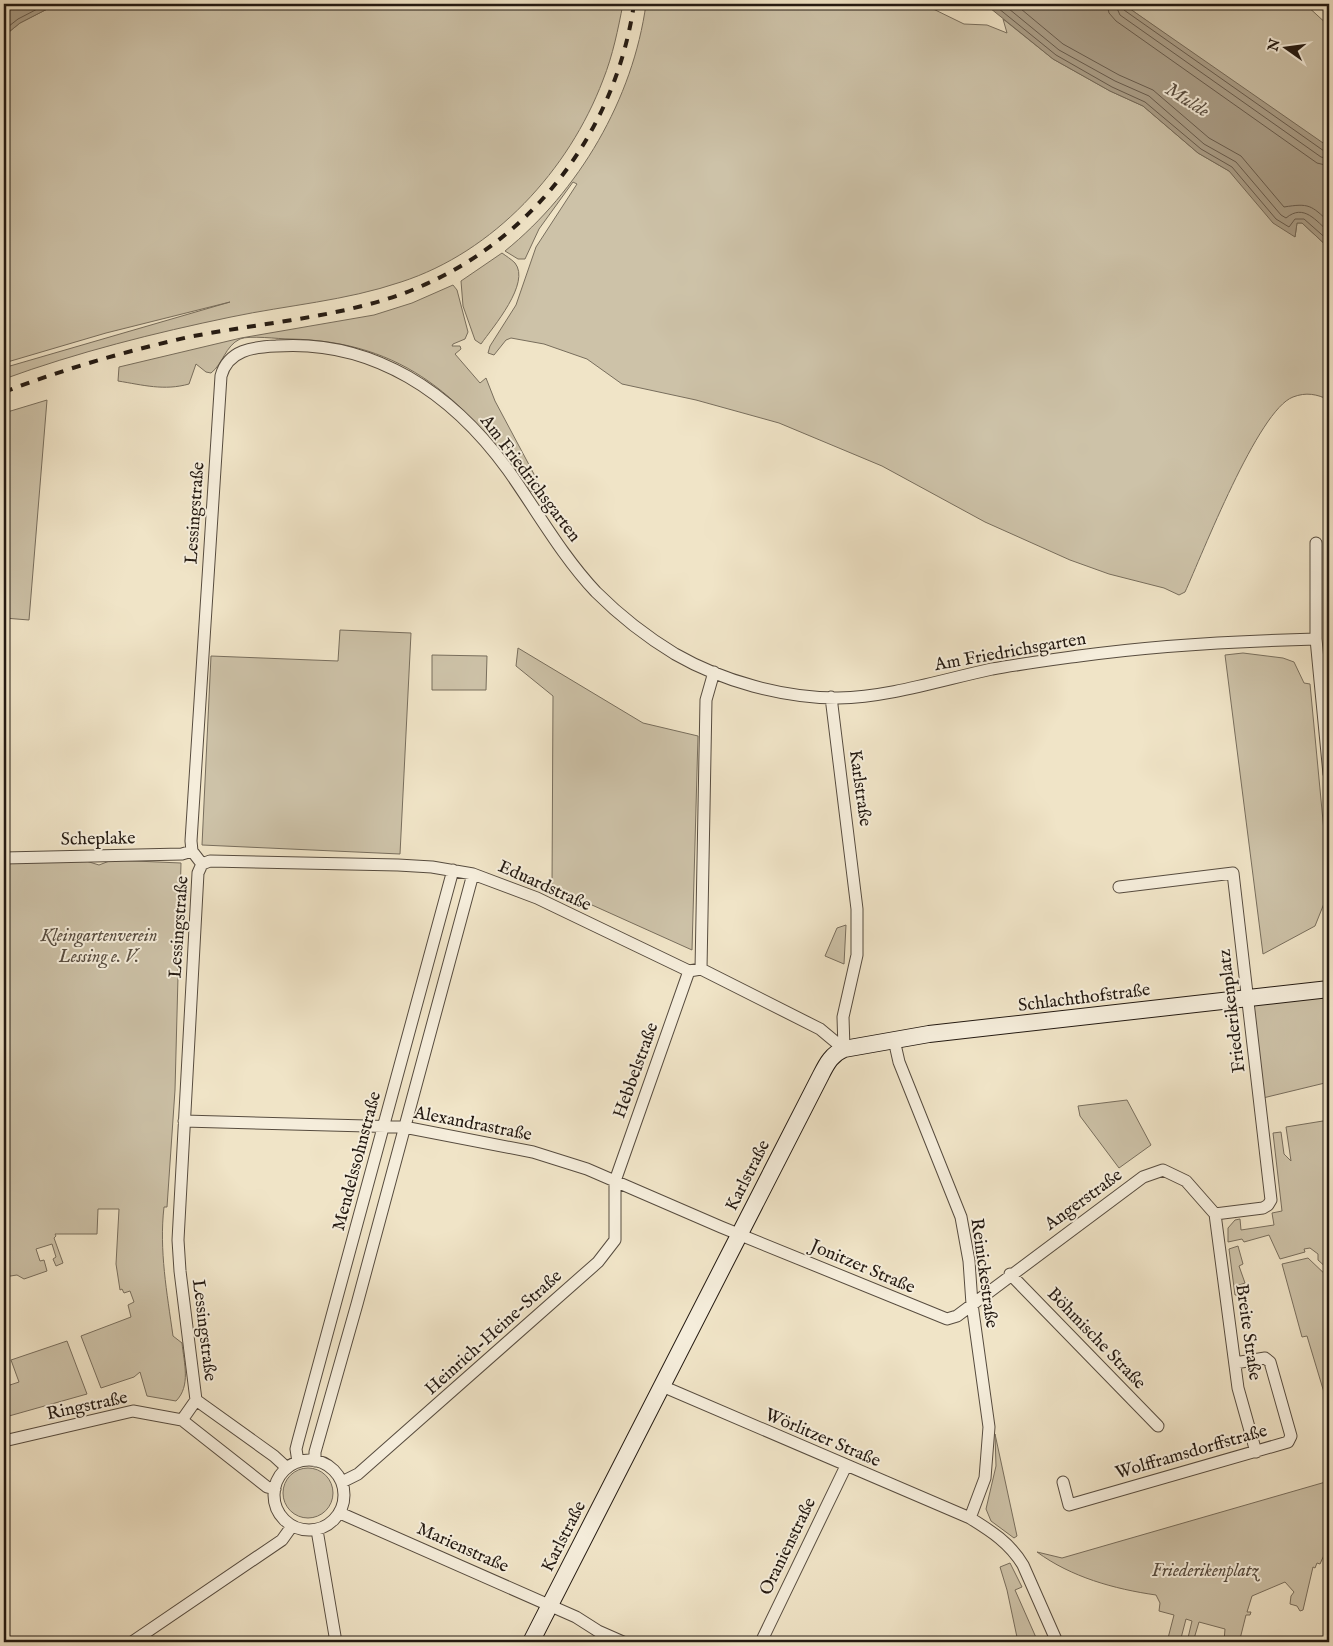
<svg xmlns="http://www.w3.org/2000/svg" width="1333" height="1646" viewBox="0 0 1333 1646" font-family="'IM FELL English',serif">
  <rect width="100%" height="100%" fill="#f0e4c7"/>
  <filter id="stains"><feTurbulence type="fractalNoise" baseFrequency=".004" numOctaves="4"/><feColorMatrix values="0 0 0 0 .2 0 0 0 0 .09 0 0 0 0 .02 0 0 0 .5 -.17"/></filter>
  <radialGradient id="worn" r=".72"><stop offset=".6" stop-color="#630" stop-opacity="0"/><stop offset="1" stop-color="#630" stop-opacity=".3"/></radialGradient>
  <path fill="#cdc2a8" stroke="#786e5d" d="M 57,4 L 623,4 C 618,29 613,55 603,80 C 569,170 494,252 401,282 C 345,301 288,305 231,317 C 154,333 78,352 4,379 L 4,369 L 10,366 L 230,302 L 106,333 L 4,363 L 4,36 L 20,23 Z
    M 646,4 L 923,4 L 964,24 L 987,25 L 1007,33 L 1003,19 L 1053,59 L 1110,91 L 1143,106 L 1198,153 L 1229,171 L 1295,237 L 1297,223 L 1302,223 L 1329,248 L 1329,400 C 1317,394 1306,392 1293,397 C 1258,410 1202,555 1185,592 L 1179,595 L 1164,588 L 1109,574 L 1070,560 L 985,522 L 882,466 L 779,423 L 696,400 L 622,384 L 587,359 L 544,344 L 511,338 L 506,340 L 494,355 L 488,353 L 490,346 L 516,305 L 536,247 L 577,184 L 573,182 L 539,229 L 525,259 L 518,259 L 505,251 C 579,191 633,99 646,4 Z
    M 1123,4 L 1305,4 L 1329,26 L 1329,150 Z
    M 502,253 C 506,256 511,259 515,263 C 531,283 493,327 481,344 L 475,340 L 463,306 L 461,281 Z
    M 453,285 L 457,290 L 468,332 L 465,339 L 453,344 L 452,346 L 460,346 L 461,349 L 455,354 L 480,383 L 486,378 L 495,401 L 535,476 L 538,491 L 536,493 L 528,490 C 466,400 405,341 290,339 C 279,339 249,335 240,339 C 225,346 223,364 211,373 L 206,372 L 196,364 L 189,384 C 164,391 143,385 118,381 L 119,367 L 241,338 L 374,315 L 412,303 Z
    M 47,400 L 29,620 L 4,618 L 4,413 Z
    M 340,630 L 411,633 L 400,854 L 202,845 L 211,656 L 338,661 Z
    M 518,648 L 643,723 L 698,736 L 692,950 L 552,887 L 553,696 L 516,666 Z
    M 1243,653 L 1283,658 L 1294,662 L 1304,683 L 1310,684 L 1329,884 L 1329,891 L 1315,926 L 1263,954 L 1225,655 Z
    M 432,655 L 487,656 L 486,690 L 432,690 Z
    M 112,860 L 181,863 L 175,1090 L 167,1207 L 164,1207 C 159,1250 167,1293 173,1336 L 182,1343 C 184,1363 191,1386 176,1401 L 147,1396 L 140,1372 L 134,1377 L 101,1388 L 81,1336 L 131,1317 L 128,1305 L 134,1302 L 130,1291 L 124,1293 L 122,1289 L 120,1290 L 116,1264 L 119,1209 L 98,1209 L 97,1234 L 55,1234 L 56,1236 L 54,1238 L 63,1263 L 56,1266 L 53,1259 L 56,1257 L 52,1244 L 36,1249 L 40,1261 L 44,1260 L 47,1271 L 24,1279 L 17,1275 L 4,1277 L 4,862 L 86,861 L 99,865 Z
    M 846,925 L 844,964 L 825,956 L 837,928 Z
    M 1329,996 L 1329,1082 L 1263,1098 L 1254,1005 Z
    M 1127,1100 L 1151,1145 L 1119,1168 L 1080,1116 L 1078,1106 Z
    M 1329,1120 L 1329,1270 L 1318,1260 L 1318,1254 L 1310,1248 L 1304,1249 L 1305,1252 L 1280,1259 L 1269,1235 L 1244,1242 L 1242,1239 L 1228,1242 L 1228,1228 L 1235,1220 L 1240,1219 L 1241,1230 L 1274,1225 L 1272,1213 L 1282,1211 L 1273,1133 L 1281,1132 L 1284,1154 L 1291,1161 L 1286,1127 Z
    M 1238,1246 L 1243,1264 L 1239,1266 L 1245,1283 L 1236,1286 L 1238,1295 L 1235,1295 L 1229,1249 Z
    M 1308,1258 L 1329,1278 L 1329,1409 L 1307,1336 L 1302,1337 L 1282,1264 Z
    M 67,1341 L 87,1394 L 9,1416 L 4,1400 L 4,1387 L 19,1382 L 11,1360 Z
    M 995,1434 L 1017,1536 L 1014,1538 L 991,1521 L 986,1509 L 996,1466 Z
    M283 1493a25 25 0 1 1 50 0a25 25 0 1 1-50 0Z
    M 1329,1481 L 1329,1544 L 1320,1564 L 1317,1563 L 1315,1568 L 1313,1567 L 1303,1610 L 1300,1611 L 1297,1606 L 1290,1604 L 1291,1596 L 1294,1592 L 1285,1582 L 1252,1596 L 1247,1612 L 1251,1612 L 1250,1615 L 1246,1615 L 1240,1639 L 1251,1642 L 1257,1640 L 1258,1642 L 1224,1641 L 1225,1629 L 1199,1622 L 1193,1642 L 1187,1642 L 1192,1621 L 1186,1619 L 1180,1642 L 1167,1642 L 1174,1615 L 1159,1611 L 1160,1603 L 1156,1595 C 1114,1589 1071,1577 1037,1552 L 1062,1558 Z
    M 1010,1563 L 1022,1587 L 1015,1590 L 1038,1642 L 1018,1642 L 1007,1590 L 1000,1567 Z"/>
  <path fill="#ab9f89" stroke="#756a59" d="M 4,4 L 57,4 L 20,23 L 4,36 Z
    M 985,4 L 1123,4 L 1326,145 L 1329,150 L 1329,248 L 1302,223 L 1297,223 L 1295,237 L 1273,223 L 1229,171 L 1198,153 L 1143,106 L 1110,91 L 1053,59 Z"/>
  <g fill="none" stroke-linecap="round" stroke-linejoin="round">
    <path stroke="#685c4e" stroke-width="1" d="M 993,4 L 1056,55 L 1112,87 L 1145,102 L 1201,149 L 1232,167 L 1276,219 L 1289,227 L 1295,219 L 1304,219 L 1329,241
      M 1003,4 L 1059,50 L 1115,81 L 1149,96 L 1204,144 L 1236,162 L 1281,215 L 1286,218 C 1304,203 1316,221 1329,232
      M 1015,4 L 1063,44 L 1119,75 L 1153,90 L 1209,138 L 1241,156 L 1284,207 C 1309,203 1311,205 1329,222
      M 1107,4 L 1109,13 L 1116,21 L 1317,163 L 1329,166
      M 1115,4 L 1120,15 L 1321,157 L 1329,159
      M 1121,4 L 1124,10 L 1324,151 L 1329,152
      M 4,30 L 18,19 L 47,4"/>
    <defs>
      <path id="street" d="M 1316,543 L 1316,639 L 1329,774
        M 831,697 L 857,909 L 857,955 L 843,1017 L 844,1049
        M 4,858 L 182,854 L 192,851
        M 202,864 L 192,851 L 191,841 L 221,376 C 228,350 253,347 276,346 C 374,339 453,394 508,470 C 537,511 562,556 596,592 C 620,616 647,637 675,654 C 722,681 783,698 838,698 C 889,697 941,680 992,669 C 1020,664 1050,660 1079,656 C 1157,645 1237,641 1316,639
        M 202,864 L 210,861 L 398,865 L 432,867 L 473,874 L 537,898 L 689,971 L 701,969 L 820,1029 L 844,1049
        M 1119,887 L 1233,873 L 1271,1200 L 1268,1205 L 1263,1208 L 1215,1214
        M 701,969 L 706,700 L 714,672
        M 894,1040 L 899,1062 L 961,1217 L 969,1261 L 972,1304 L 989,1427 L 985,1478 L 970,1518
        M 184,1121 L 404,1127 L 533,1152 L 587,1169 L 721,1227 L 947,1319 L 957,1316 L 1143,1177 L 1163,1170 L 1186,1181 L 1215,1214
        M 1215,1214 L 1238,1388 L 1256,1452
        M 1010,1274 L 1158,1426
        M 662,1386 L 970,1518 C 991,1531 1010,1543 1023,1565 L 1057,1642
        M 196,1400 L 274,1456 L 287,1468
        M 182,1420 L 196,1400 L 180,1271 L 178,1240 L 198,873 L 202,864
        M 4,1441 L 133,1411 L 182,1420 L 267,1487 L 275,1489
        M274 1495a35 35 0 1 1 70 0a35 35 0 1 1-70 0Z
        M 315,1461 L 315,1452 L 357,1304 L 473,874
        M 298,1462 L 296,1449 L 298,1441 L 453,870
        M 342,1482 L 358,1474 L 598,1262 L 615,1240 L 615,1181 L 689,971
        M 1063,1482 L 1069,1505 L 1288,1442 L 1291,1436 L 1270,1362 L 1265,1358 L 1235,1363
        M 340,1513 L 576,1617 L 598,1631 L 623,1642
        M 317,1530 L 336,1642
        M 132,1642 L 282,1540 L 292,1526
        M 761,1642 L 846,1466"/>
      <path id="secondary" d="M 531,1642 L 821,1075 C 827,1063 832,1054 844,1049 L 929,1034 L 1329,989"/>
    </defs>
    <use href="#street" stroke="#574c3f" stroke-width="13"/>
    <use href="#secondary" stroke="#241a12" stroke-width="18"/>
    <use href="#street" stroke="#f5eddb" stroke-width="11"/>
    <use href="#secondary" stroke="#f5eddb" stroke-width="16"/>
    <path stroke="#241a12" stroke-width="4" stroke-dasharray="9 9" stroke-linecap="butt" d="M 4,392 C 64,369 126,351 189,337 C 254,324 323,319 387,299 C 520,257 614,141 634,4"/>
  </g>
  <g text-anchor="middle" stroke-width="4" stroke-linejoin="round" paint-order="stroke">
    <g font-size="18" fill="#241a12" stroke="#f5eddb">
      <text transform="translate(531 478) rotate(53)" y="6">Am Friedrichsgarten</text>
      <text transform="translate(194 513) rotate(-86)" y="6">Lessingstraße</text>
      <text transform="translate(1010 651) rotate(-10)" y="6">Am Friedrichsgarten</text>
      <text transform="translate(861 788) rotate(82)" y="6">Karlstraße</text>
      <text transform="translate(98 838) rotate(-1)" y="6">Scheplake</text>
      <text transform="translate(545 885) rotate(24)" y="6">Eduardstraße</text>
      <text transform="translate(178 927) rotate(-86)" y="6">Lessingstraße</text>
      <text transform="translate(1084 997) rotate(-7)" y="6">Schlachthofstraße</text>
      <text transform="translate(1231 1011) rotate(-97)" y="6">Friederikenplatz</text>
      <text transform="translate(635 1070) rotate(-70)" y="6">Hebbelstraße</text>
      <text transform="translate(473 1123) rotate(11)" y="6">Alexandrastraße</text>
      <text transform="translate(356 1161) rotate(-75)" y="6">Mendelssohnstraße</text>
      <text transform="translate(747 1175) rotate(-63)" y="6">Karlstraße</text>
      <text transform="translate(1083 1199) rotate(-36)" y="6">Angerstraße</text>
      <text transform="translate(863 1266) rotate(23)" y="6">Jonitzer Straße</text>
      <text transform="translate(985 1273) rotate(82)" y="6">Reinickestraße</text>
      <text transform="translate(205 1330) rotate(83)" y="6">Lessingstraße</text>
      <text transform="translate(493 1332) rotate(-42)" y="6">Heinrich-Heine-Straße</text>
      <text transform="translate(1249 1332) rotate(82)" y="6">Breite Straße</text>
      <text transform="translate(1097 1338) rotate(46)" y="6">Böhmische Straße</text>
      <text transform="translate(87 1405) rotate(-12)" y="6">Ringstraße</text>
      <text transform="translate(823 1437) rotate(23)" y="6">Wörlitzer Straße</text>
      <text transform="translate(1191 1451) rotate(-16)" y="6">Wolfframsdorffstraße</text>
      <text transform="translate(563 1536) rotate(-63)" y="6">Karlstraße</text>
      <text transform="translate(787 1546) rotate(-64)" y="6">Oranienstraße</text>
      <text transform="translate(463 1547) rotate(24)" y="6">Marienstraße</text>
    </g>
    <g font-size="18" font-style="italic" fill="#574c3f" stroke="#f5eddb">
      <text x="99" y="941">Kleingartenverein<tspan x="99" dy="21">Lessing e. V.</tspan></text>
      <text x="1205" y="1576">Friederikenplatz</text>
    </g>
    <g font-size="19" font-style="italic" fill="#5a4f42" stroke="#f5eddb">
      <text transform="translate(1188 99) rotate(32)" y="7">Mulde</text>
    </g>
  </g>
  <rect width="1333" height="1646" fill="none" stroke="#f0e4c7" stroke-width="20"/>
  <rect x="5" y="5" width="1323" height="1636" fill="none" stroke="#241a12" stroke-width="2.5"/>
  <rect x="10" y="10" width="1313" height="1626" fill="none" stroke="#241a12"/>
  <g transform="translate(1286 48) rotate(284)" stroke="#f5eddb" stroke-width="4" paint-order="stroke">
  <path d="M0-4L9 19L0 12L-9 19Z" fill="#241a12"/>
  <text y="-8" font-size="14" font-weight="bold" text-anchor="middle" fill="#241a12">N</text>
  </g>
  <rect width="100%" height="100%" filter="url(#stains)"/>
  <rect width="100%" height="100%" fill="url(#worn)"/>
</svg>
